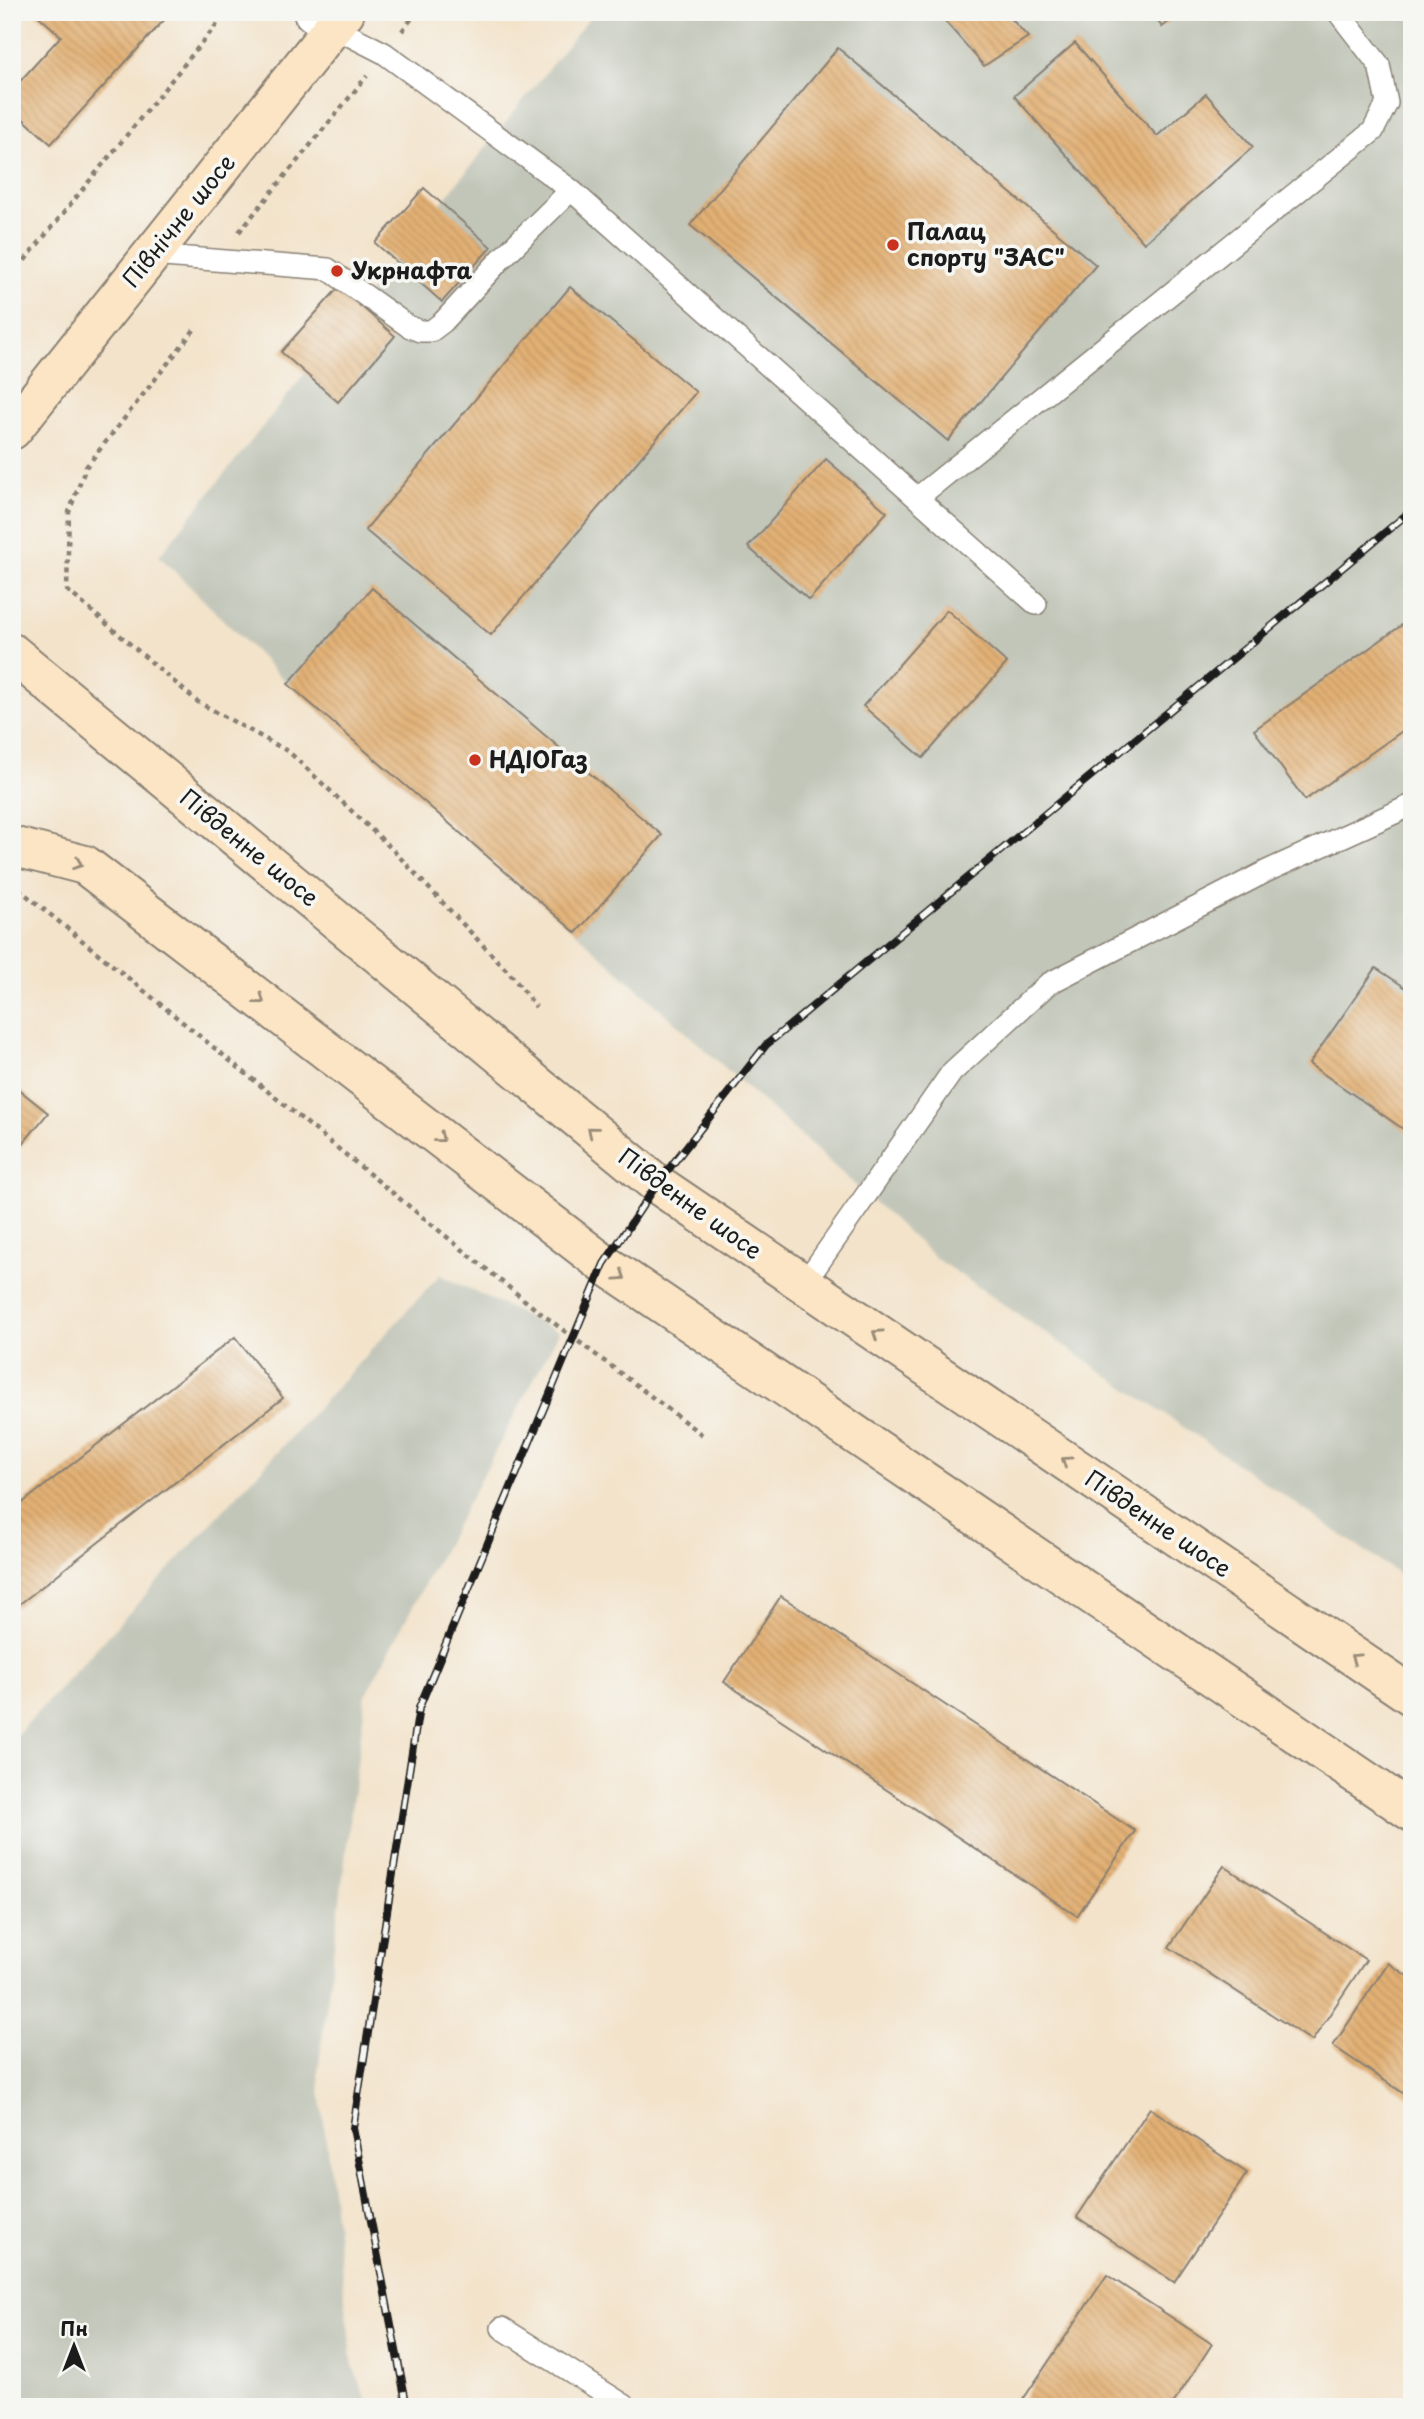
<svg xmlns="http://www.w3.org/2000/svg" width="1424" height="2419" viewBox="0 0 1424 2419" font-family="'Playpen Sans',sans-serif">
  <defs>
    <pattern id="building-back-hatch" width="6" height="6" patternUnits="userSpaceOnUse" patternTransform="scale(1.75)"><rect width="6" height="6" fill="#e2b074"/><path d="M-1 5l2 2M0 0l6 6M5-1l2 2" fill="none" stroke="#c19764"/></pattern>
  </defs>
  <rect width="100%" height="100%" fill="#f6f6f2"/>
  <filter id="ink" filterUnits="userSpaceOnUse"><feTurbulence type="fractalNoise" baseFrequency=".0143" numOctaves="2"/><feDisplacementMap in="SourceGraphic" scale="14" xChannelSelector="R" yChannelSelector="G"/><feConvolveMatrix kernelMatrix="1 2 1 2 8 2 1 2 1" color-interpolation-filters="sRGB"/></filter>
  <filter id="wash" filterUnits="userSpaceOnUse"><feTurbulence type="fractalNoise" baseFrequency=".00686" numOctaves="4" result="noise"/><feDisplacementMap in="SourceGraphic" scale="28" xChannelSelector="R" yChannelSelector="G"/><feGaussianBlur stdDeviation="1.57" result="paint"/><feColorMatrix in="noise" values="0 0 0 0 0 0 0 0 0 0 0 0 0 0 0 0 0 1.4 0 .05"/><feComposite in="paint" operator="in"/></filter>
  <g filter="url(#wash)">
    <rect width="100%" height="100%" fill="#f3e3cb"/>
    <path fill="#c2c6b9" d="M 594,12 L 1412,12 L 1412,1583 L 937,1259 L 576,933 L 288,684 L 159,556 Z
      M 440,1275 L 559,1332 L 366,1694 L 318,2073 L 353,2366 L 369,2407 L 12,2407 L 12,1740 Z"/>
    <g id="blocks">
      <path fill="url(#building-back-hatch)" d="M 34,12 L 157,12 L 165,19 L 51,144 L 12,109 L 12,90 L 61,36 Z
        M 937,12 L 1005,12 L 1028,37 L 984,66 Z
        M 1151,12 L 1182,12 L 1162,27 Z
        M 1075,43 L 1157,136 L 1206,94 L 1253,147 L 1144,243 L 1014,96 Z
        M 838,48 L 1096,265 L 948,441 L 690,225 Z
        M 424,188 L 491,247 L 442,302 L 375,243 Z
        M 339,287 L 395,336 L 338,402 L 281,352 Z
        M 570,287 L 696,392 L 491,635 L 365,530 Z
        M 826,459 L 887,512 L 809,600 L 748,547 Z
        M 372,588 L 662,835 L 576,933 L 288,684 Z
        M 947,610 L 1007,663 L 923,758 L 863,706 Z
        M 1412,618 L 1412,724 L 1305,800 L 1254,730 Z
        M 1376,968 L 1412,992 L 1412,1135 L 1309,1064 Z
        M 12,1084 L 48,1113 L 12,1157 Z
        M 235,1337 L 283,1398 L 12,1610 L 12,1511 Z
        M 781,1596 L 1135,1831 L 1077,1916 L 724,1682 Z
        M 1224,1866 L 1366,1960 L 1312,2041 L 1169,1947 Z
        M 1388,1963 L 1412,1979 L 1412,2099 L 1333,2046 Z
        M 1150,2108 L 1247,2173 L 1174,2282 L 1077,2217 Z
        M 1107,2275 L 1212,2344 L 1171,2407 L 1018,2407 Z"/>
    </g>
  </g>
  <g filter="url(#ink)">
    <use href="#blocks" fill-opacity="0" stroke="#888074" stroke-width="2"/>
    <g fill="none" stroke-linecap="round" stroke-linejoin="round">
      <defs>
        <path id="service" d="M 333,27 L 384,53 L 571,190 L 1036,604
          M 151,255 L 328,269 L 408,326 L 420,331 L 431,331 L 443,322 L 501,259 L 571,190
          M 917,498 L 1373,131 L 1387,103 L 1379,65 L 1338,12
          M 804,1284 L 952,1072 L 1048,984 L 1267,871 L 1412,805
          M 502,2328 L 627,2407"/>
        <path id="minor" d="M 313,12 L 333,27"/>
        <path id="secondary" d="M 12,430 L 345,12
          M 12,653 L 657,1184 L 1412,1696
          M 12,846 L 85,865 L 604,1264 L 1412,1812"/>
      </defs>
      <use href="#service" stroke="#888074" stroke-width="24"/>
      <use href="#minor" stroke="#888074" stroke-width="42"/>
      <use href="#secondary" stroke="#888074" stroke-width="42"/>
      <path stroke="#888074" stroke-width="4.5" stroke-dasharray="5 5" stroke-linecap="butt" d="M 402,31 L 417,12
        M 239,232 L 367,76
        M 12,276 L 227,12
        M 194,330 L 86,467 L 69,512 L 67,590 L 198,702 L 289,752 L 391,848 L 512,976 L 536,1007
        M 12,899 L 20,890 L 538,1311 L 705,1437"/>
      <use href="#service" stroke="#fff" stroke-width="21"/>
      <use href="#minor" stroke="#fff" stroke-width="38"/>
      <use href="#secondary" stroke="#fce5c4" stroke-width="38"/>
      <defs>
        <path id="rail" d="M 407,2407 L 353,2128 L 419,1708 L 604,1264 L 657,1184 L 766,1045 L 1412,510"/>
      </defs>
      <use href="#rail" stroke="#1c1c1c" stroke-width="8"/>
      <use href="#rail" stroke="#f6f6f2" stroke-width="5" stroke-dasharray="16" stroke-linecap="butt"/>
    </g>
    <defs><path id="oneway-chevron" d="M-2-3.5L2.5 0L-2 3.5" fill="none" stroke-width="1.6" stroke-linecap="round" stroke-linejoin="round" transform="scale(1.75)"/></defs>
    <g stroke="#978b78">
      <use href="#oneway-chevron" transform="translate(78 864) rotate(20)"/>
      <use href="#oneway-chevron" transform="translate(260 1000) rotate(38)"/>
      <use href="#oneway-chevron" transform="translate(592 1131) rotate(-141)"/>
      <use href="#oneway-chevron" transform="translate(440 1138) rotate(38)"/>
      <use href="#oneway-chevron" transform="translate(621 1276) rotate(34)"/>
      <use href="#oneway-chevron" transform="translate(877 1334) rotate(-146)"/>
      <use href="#oneway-chevron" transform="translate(1066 1461) rotate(-146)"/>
      <use href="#oneway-chevron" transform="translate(1355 1658) rotate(-146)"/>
    </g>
  </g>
  <g fill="#c8321e" stroke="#f6f6f2" stroke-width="2.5">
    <circle cx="893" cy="245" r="7"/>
    <circle cx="337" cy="271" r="7"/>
    <circle cx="475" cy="760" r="7"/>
  </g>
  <g text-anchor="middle" stroke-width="7" stroke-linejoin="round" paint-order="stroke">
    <g font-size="23" fill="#1c1c1c" stroke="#f6f6f2">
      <text transform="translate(179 221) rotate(-51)" y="8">Північне шосе</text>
      <text transform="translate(249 848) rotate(39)" y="8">Південне шосе</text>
      <text transform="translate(690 1204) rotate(36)" y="8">Південне шосе</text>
      <text transform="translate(1158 1524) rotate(34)" y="8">Південне шосе</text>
    </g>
    <g font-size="23" font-weight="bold" fill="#1c1c1c" stroke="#f6f6f2" text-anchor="start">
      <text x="907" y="240">Палац<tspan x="907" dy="26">спорту "ЗАС"</tspan></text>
      <text x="351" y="279">Укрнафта</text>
      <text x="489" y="768">НДІОГаз</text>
    </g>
  </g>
  <rect width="1424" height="2419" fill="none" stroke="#f6f6f2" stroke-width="42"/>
  <g transform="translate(74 2346)" stroke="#f6f6f2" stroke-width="5" paint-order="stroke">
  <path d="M0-5L12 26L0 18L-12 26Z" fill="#1c1c1c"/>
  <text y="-10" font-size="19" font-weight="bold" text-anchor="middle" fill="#1c1c1c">Пн</text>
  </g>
</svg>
